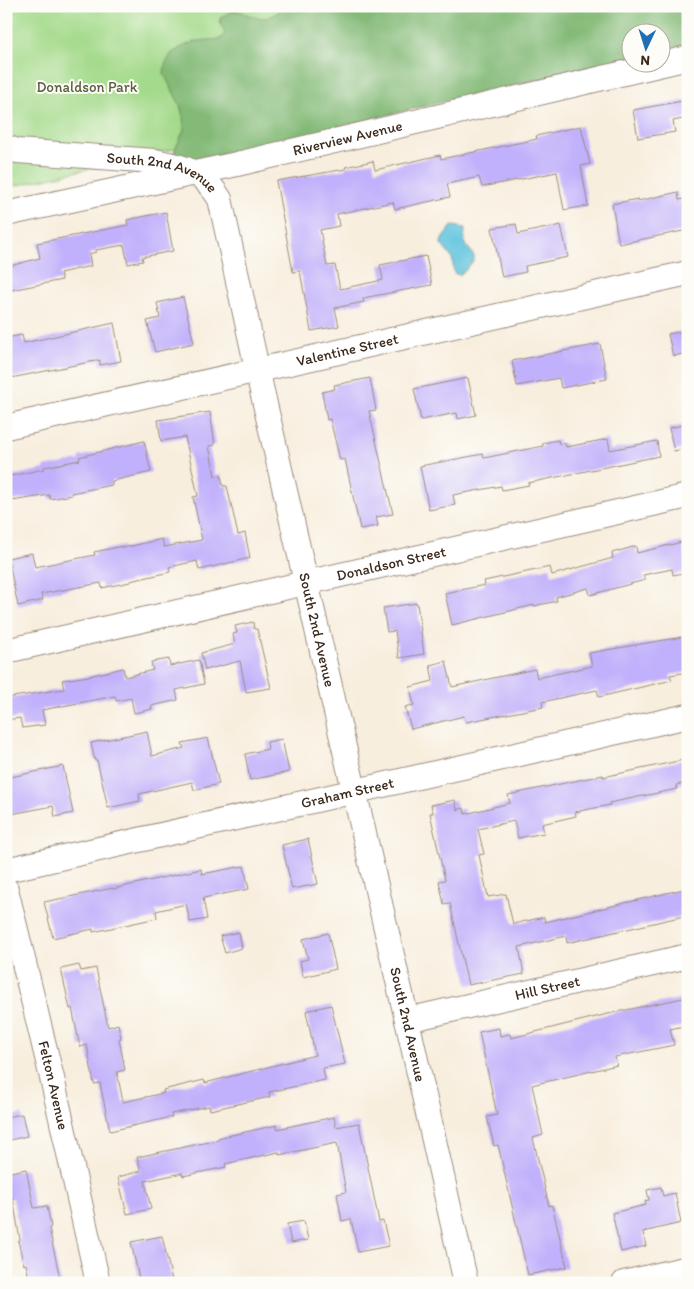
<svg xmlns="http://www.w3.org/2000/svg" width="694" height="1289" viewBox="0 0 694 1289" font-family="Itim,sans-serif">
  <rect width="100%" height="100%" fill="#fdfcf7"/>
  <filter id="ink" filterUnits="userSpaceOnUse"><feTurbulence type="fractalNoise" baseFrequency=".02" numOctaves="2"/><feDisplacementMap in="SourceGraphic" scale="10" xChannelSelector="R" yChannelSelector="G"/><feConvolveMatrix kernelMatrix="1 2 1 2 8 2 1 2 1" color-interpolation-filters="sRGB"/></filter>
  <filter id="wash" filterUnits="userSpaceOnUse"><feTurbulence type="fractalNoise" baseFrequency=".0096" numOctaves="4" result="noise"/><feDisplacementMap in="SourceGraphic" scale="20" xChannelSelector="R" yChannelSelector="G"/><feGaussianBlur stdDeviation="1.12" result="paint"/><feColorMatrix in="noise" values="0 0 0 0 0 0 0 0 0 0 0 0 0 0 0 0 0 1.4 0 .05"/><feComposite in="paint" operator="in"/></filter>
  <g filter="url(#wash)">
    <rect width="100%" height="100%" fill="#f8eede"/>
    <path fill="#a4da8b" stroke="#708254" d="M 6,6 L 688,6 L 688,30 L 662,32 L 632,32 L 631,43 L 6,188 Z"/>
    <path fill="#83ba77" stroke="#5f724a" d="M 286,6 L 688,6 L 688,44 L 662,50 L 662,32 L 632,32 L 631,57 L 175,166 L 173,154 L 184,130 L 183,116 L 180,105 L 164,74 L 165,64 L 172,53 L 184,46 L 197,41 L 221,39 L 225,33 L 221,24 L 220,18 C 244,0 245,23 269,17 C 274,16 281,9 286,6 Z"/>
    <path fill="#5fc3dd" stroke="#4d767e" d="M 454,226 L 465,228 C 465,233 464,237 465,242 C 469,253 482,256 467,267 L 466,270 L 459,275 L 454,273 L 452,258 L 441,244 C 441,237 448,233 451,227 Z"/>
    <g id="blocks">
      <path fill="#c1b0fb" d="M 688,100 L 688,118 L 673,121 L 675,132 L 638,138 L 633,110 Z
        M 581,126 L 590,164 L 581,166 L 588,206 L 564,210 L 557,172 L 482,187 L 479,177 L 447,184 L 450,197 L 395,209 L 393,202 L 337,214 L 339,226 L 320,230 L 327,266 L 335,265 L 340,289 L 383,280 L 380,265 L 426,256 L 432,285 L 363,298 L 364,302 L 335,308 L 339,326 L 311,331 L 300,271 L 293,272 L 276,181 L 346,169 L 345,167 L 373,161 L 375,170 L 440,155 L 441,159 L 537,139 L 536,136 Z
        M 678,192 L 679,200 L 688,198 L 688,230 L 619,244 L 612,204 L 638,199 L 638,201 Z
        M 166,212 L 173,251 L 142,257 L 143,261 L 128,264 L 124,245 L 96,250 L 96,252 L 89,254 L 91,266 L 60,273 L 62,280 L 6,291 L 6,267 L 40,258 L 37,243 L 128,225 L 127,220 Z
        M 516,224 L 518,234 L 561,225 L 568,257 L 525,266 L 526,272 L 502,277 L 492,228 Z
        M 183,297 L 194,343 L 155,352 L 147,321 L 160,318 L 157,303 Z
        M 114,323 L 121,361 L 100,365 L 100,360 L 11,378 L 6,356 L 6,338 L 22,335 L 24,343 Z
        M 688,330 L 688,353 L 673,356 L 668,334 Z
        M 600,344 L 607,379 L 561,388 L 559,378 L 517,386 L 512,361 Z
        M 370,378 L 376,410 L 369,411 L 393,514 L 376,517 L 378,526 L 360,529 L 345,459 L 340,460 L 330,419 L 327,420 L 322,392 L 335,389 L 334,385 Z
        M 468,378 L 476,415 L 458,419 L 457,413 L 421,420 L 414,389 Z
        M 210,412 L 215,445 L 209,446 L 215,476 L 221,475 L 223,486 L 227,486 L 238,535 L 245,533 L 250,558 L 199,570 L 197,561 L 169,567 L 170,572 L 130,581 L 130,582 L 102,588 L 101,583 L 41,594 L 43,600 L 18,606 L 8,558 L 32,553 L 35,567 L 95,555 L 94,552 L 123,546 L 123,548 L 162,539 L 164,547 L 202,540 L 193,497 L 198,496 L 185,437 L 161,441 L 158,420 Z
        M 688,424 L 688,448 L 674,451 L 669,428 Z
        M 608,439 L 610,450 L 657,441 L 659,456 L 528,483 L 529,485 L 502,490 L 501,486 L 453,495 L 455,505 L 429,510 L 420,466 L 483,454 L 484,458 L 543,446 L 543,443 L 558,440 L 559,444 L 565,443 L 566,447 Z
        M 144,441 L 151,472 L 112,481 L 112,485 L 71,493 L 72,495 L 50,499 L 49,495 L 6,502 L 6,477 L 44,469 L 44,467 L 80,460 L 79,457 Z
        M 682,542 L 688,572 L 673,575 L 672,569 L 643,575 L 645,580 L 590,595 L 588,588 L 556,597 L 557,601 L 534,606 L 534,605 L 452,625 L 445,593 L 485,585 L 484,581 L 550,567 L 552,575 L 613,558 L 612,553 L 636,546 L 637,553 Z
        M 417,603 L 424,654 L 399,658 L 395,631 L 387,632 L 383,608 Z
        M 253,622 L 254,629 L 257,629 L 271,688 L 246,692 L 240,661 L 205,670 L 201,653 L 235,644 L 233,634 L 237,633 L 235,626 Z
        M 688,636 L 688,672 L 670,675 L 672,680 L 599,697 L 597,690 L 542,702 L 543,707 L 466,722 L 464,716 L 411,729 L 405,707 L 414,705 L 410,687 L 433,681 L 430,665 L 446,661 L 452,687 L 535,669 L 537,678 L 592,666 L 589,653 Z
        M 169,659 L 170,666 L 199,660 L 204,684 L 176,690 L 178,700 L 151,706 L 152,709 L 134,713 L 131,698 L 116,701 L 115,696 L 42,710 L 45,725 L 22,728 L 20,718 L 6,720 L 6,698 L 64,689 L 62,680 L 89,676 L 123,668 L 125,677 L 153,670 L 151,662 Z
        M 147,731 L 152,756 L 184,748 L 182,743 L 208,738 L 219,784 L 194,790 L 192,782 L 139,794 L 140,801 L 108,808 L 97,760 L 95,761 L 91,743 Z
        M 282,739 L 289,772 L 250,780 L 245,754 L 268,749 L 267,742 Z
        M 688,759 L 688,783 L 676,785 L 677,789 L 609,803 L 610,805 L 575,812 L 576,816 L 542,824 L 544,833 L 518,838 L 514,821 L 478,829 L 484,854 L 479,855 L 488,897 L 506,894 L 513,924 L 544,917 L 545,922 L 688,888 L 688,915 L 567,943 L 566,936 L 519,947 L 524,974 L 468,985 L 450,903 L 444,904 L 439,881 L 445,880 L 430,813 L 433,813 L 431,805 L 455,800 L 457,810 L 464,808 L 465,814 L 510,803 L 508,795 L 603,775 L 603,777 Z
        M 63,766 L 73,813 L 55,817 L 53,806 L 6,815 L 6,778 Z
        M 308,839 L 318,884 L 292,889 L 282,845 Z
        M 244,866 L 249,889 L 203,898 L 207,919 L 190,922 L 186,904 L 156,911 L 157,918 L 93,932 L 93,929 L 53,938 L 44,902 L 113,888 L 113,889 L 201,869 L 202,874 Z
        M 239,932 L 242,948 L 225,953 L 220,936 Z
        M 328,933 L 336,969 L 303,977 L 300,961 L 308,959 L 303,939 Z
        M 79,965 L 81,971 L 96,968 L 108,1027 L 118,1024 L 121,1038 L 119,1039 L 125,1070 L 117,1072 L 123,1102 L 164,1093 L 163,1090 L 204,1080 L 205,1083 L 315,1055 L 306,1011 L 331,1005 L 345,1064 L 323,1068 L 325,1080 L 269,1092 L 270,1097 L 210,1110 L 209,1106 L 171,1114 L 172,1117 L 110,1131 L 100,1083 L 94,1084 L 87,1045 L 80,1047 L 72,1008 L 70,1009 L 61,969 Z
        M 688,997 L 688,1025 L 670,1029 L 674,1045 L 615,1057 L 617,1065 L 532,1085 L 543,1135 L 533,1138 L 549,1206 L 552,1205 L 567,1267 L 528,1275 L 498,1145 L 494,1146 L 487,1117 L 497,1115 L 479,1032 L 499,1028 L 500,1036 L 510,1034 L 511,1038 L 612,1013 Z
        M 22,1114 L 27,1136 L 6,1141 L 6,1117 Z
        M 334,1117 L 336,1127 L 359,1123 L 379,1222 L 383,1221 L 389,1246 L 358,1252 L 351,1219 L 342,1221 L 337,1194 L 346,1192 L 337,1143 L 279,1155 L 279,1152 L 225,1164 L 226,1167 L 183,1176 L 182,1173 L 145,1181 L 151,1209 L 127,1214 L 118,1177 L 141,1171 L 137,1157 L 218,1140 L 218,1138 L 277,1125 L 277,1129 Z
        M 26,1169 L 34,1208 L 47,1206 L 51,1227 L 49,1228 L 61,1283 L 30,1283 L 26,1264 L 24,1265 L 18,1241 L 20,1240 L 13,1198 L 6,1199 L 6,1173 Z
        M 661,1187 L 663,1196 L 675,1193 L 681,1223 L 643,1232 L 646,1246 L 621,1252 L 612,1213 L 646,1205 L 645,1201 L 649,1200 L 647,1190 Z
        M 304,1221 L 308,1240 L 291,1243 L 287,1224 Z
        M 162,1236 L 172,1280 L 159,1283 L 140,1283 L 131,1242 Z"/>
    </g>
  </g>
  <g filter="url(#ink)">
    <use href="#blocks" fill-opacity="0" stroke="#9a8c7e" stroke-width="1"/>
    <g fill="none" stroke-linecap="round" stroke-linejoin="round">
      <defs>
        <g id="minor">
          <path id="s1" d="M 6,147 L 17,151 L 155,161 C 187,168 202,170 220,199 L 262,391 L 407,1020 L 466,1283"/>
          <path id="s2" d="M 6,214 L 237,164 L 688,58"/>
          <path id="s3" d="M 6,427 L 688,273"/>
          <path id="s4" d="M 6,651 L 688,496"/>
          <path id="s5" d="M 6,870 L 688,716"/>
          <path id="s6" d="M 6,889 L 52,1078 L 98,1283"/>
          <path id="s7" d="M 407,1020 L 688,956"/>
          <path d="M 624,1283 L 688,1268"/>
        </g>
      </defs>
      <use href="#minor" stroke="#9a8c7e" stroke-width="26"/>
      <use href="#minor" stroke="#fff" stroke-width="24"/>
    </g>
  </g>
  <g text-anchor="middle" stroke-width="4" stroke-linejoin="round" paint-order="stroke">
    <g font-size="15" fill="#5a5f3f" stroke="#fdfcf7">
      <text x="87" y="92">Donaldson Park</text>
    </g>
    <g font-size="15" fill="#3b2a1e" stroke="#fdfcf7">
      <text dy="5" stroke="none"><textPath href="#s2" startOffset="350">Riverview Avenue</textPath></text>
      <text dy="5" stroke="none"><textPath href="#s1" startOffset="160">South 2nd Avenue</textPath></text>
      <text dy="5" stroke="none"><textPath href="#s3" startOffset="350">Valentine Street</textPath></text>
      <text dy="5" stroke="none"><textPath href="#s4" startOffset="395">Donaldson Street</textPath></text>
      <text dy="5" stroke="none"><textPath href="#s1" startOffset="670">South 2nd Avenue</textPath></text>
      <text dy="5" stroke="none"><textPath href="#s5" startOffset="350">Graham Street</textPath></text>
      <text dy="5" stroke="none"><textPath href="#s7" startOffset="144">Hill Street</textPath></text>
      <text dy="5" stroke="none"><textPath href="#s1" startOffset="1075">South 2nd Avenue</textPath></text>
      <text dy="5" stroke="none"><textPath href="#s6" startOffset="202">Felton Avenue</textPath></text>
    </g>
  </g>
  <rect width="694" height="1289" fill="none" stroke="#fdfcf7" stroke-width="25"/>
  <g transform="translate(646 48) rotate(184)"><circle r="24" fill="#fdfcf7" stroke="#afa8a0"/>
  <path d="M0-4L9 19L0 12L-9 19Z" fill="#1f6fb2"/>
  <text y="-8" font-size="14" font-weight="bold" text-anchor="middle" fill="#3b2a1e">N</text>
  </g>
</svg>
